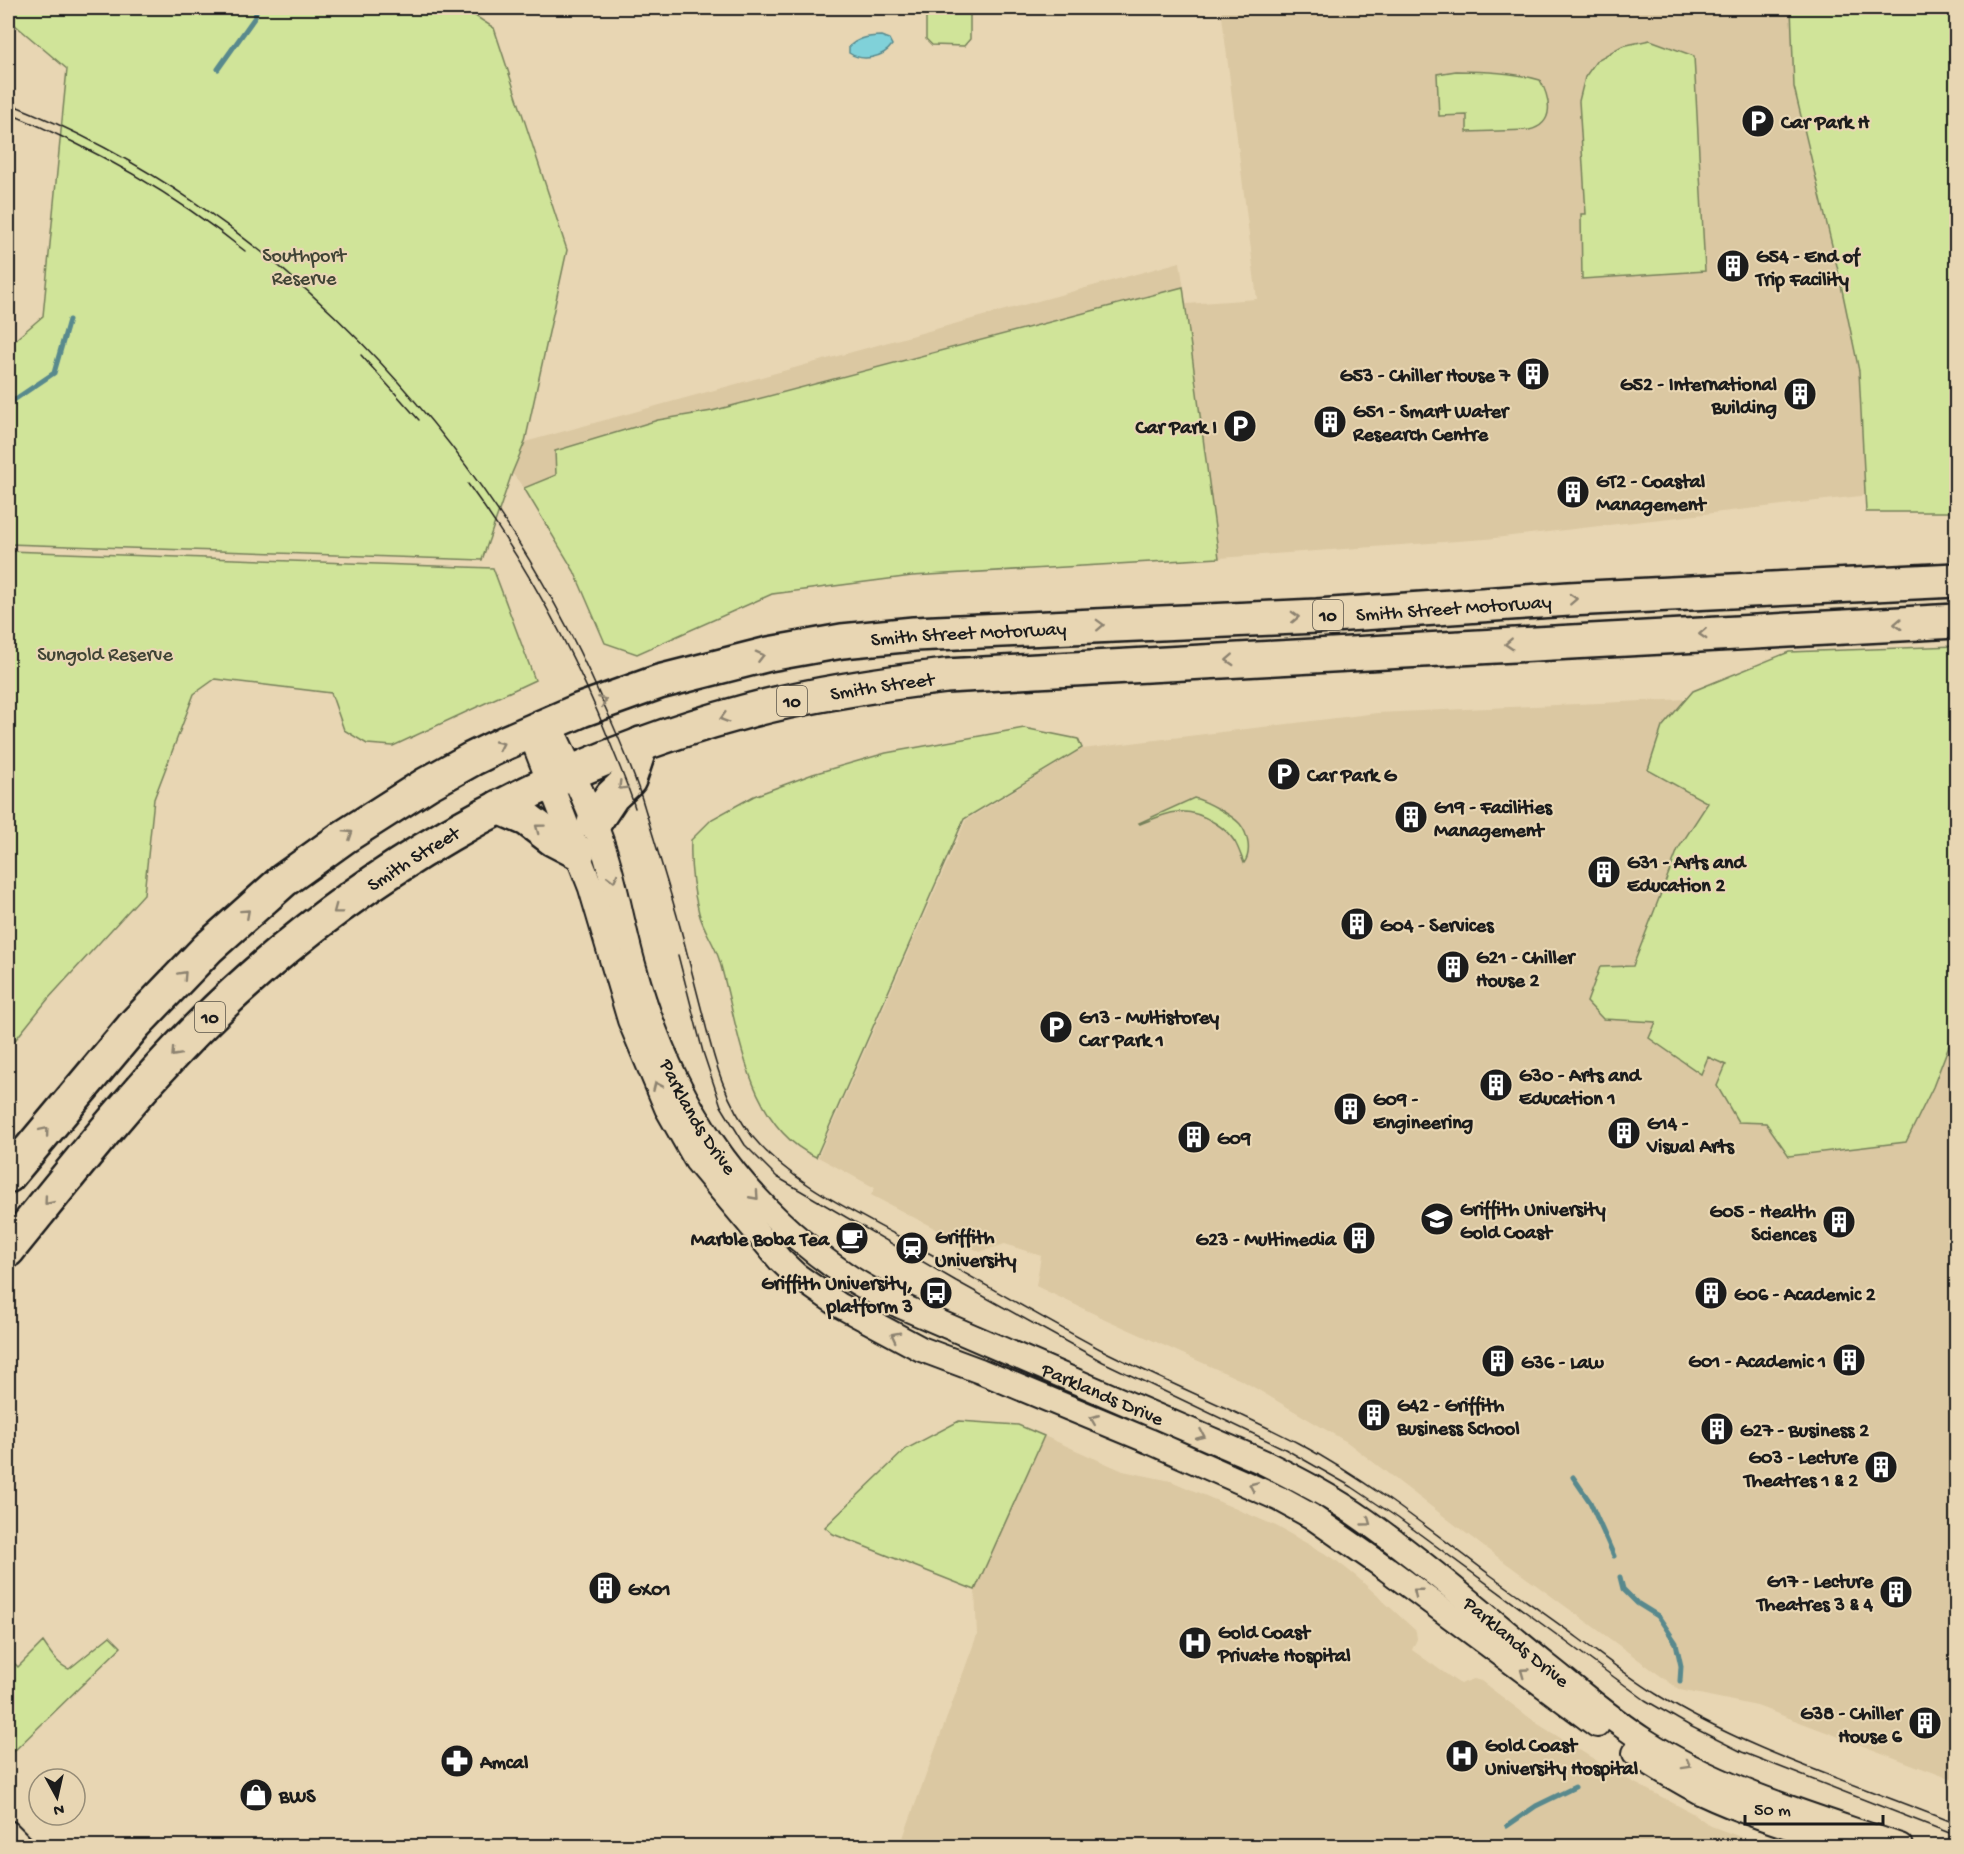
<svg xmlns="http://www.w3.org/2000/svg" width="1964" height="1854" viewBox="0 0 1964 1854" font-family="'Gochi Hand',sans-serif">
  <rect width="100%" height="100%" fill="#e8d6b3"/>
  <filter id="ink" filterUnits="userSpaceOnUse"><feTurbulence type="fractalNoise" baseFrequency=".0167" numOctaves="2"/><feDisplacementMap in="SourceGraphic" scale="12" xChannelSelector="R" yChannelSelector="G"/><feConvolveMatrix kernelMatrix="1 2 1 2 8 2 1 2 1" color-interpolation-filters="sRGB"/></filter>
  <g filter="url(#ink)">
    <path fill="#dbc8a2" d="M 1221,8 L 1956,8 L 1956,485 L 1486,539 L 1219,558 L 912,576 L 772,595 L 574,571 L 524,488 L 512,473 L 525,442 L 1180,262 L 1186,304 L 1257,299 Z
      M 1798,694 L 1956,704 L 1956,1781 L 1757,1706 L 1680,1690 L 1484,1547 L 1347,1442 L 1243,1381 L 1105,1319 L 1036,1286 L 1041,1256 L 1005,1244 L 980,1252 L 871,1195 L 875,1188 L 818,1157 L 966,820 L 1082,749 L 1377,713 Z
      M 1044,1436 L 1123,1471 L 1171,1481 L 1276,1526 L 1333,1558 L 1357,1577 L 1416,1631 L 1417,1639 L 1412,1650 L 1460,1684 L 1474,1679 L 1481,1681 L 1538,1724 L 1616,1773 L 1694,1814 L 1711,1826 L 1765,1846 L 900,1846 L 977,1635 L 975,1590 Z"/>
    <path fill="#d0e499" stroke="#76805a" stroke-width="1.5" d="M 8,8 L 463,8 L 494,28 L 567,250 L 525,442 L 512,473 L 482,560 L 8,544 L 8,346 L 43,316 L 67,69 L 8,19 Z
      M 926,8 L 970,8 L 970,39 L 964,46 L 932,45 L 926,39 Z
      M 1791,8 L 1956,8 L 1956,512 L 1866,512 L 1859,371 L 1837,266 L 1794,87 Z
      M 1650,40 L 1694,56 L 1705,271 L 1582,279 L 1581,214 L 1586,214 L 1579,101 L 1585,77 L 1597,60 L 1622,46 Z
      M 1456,71 C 1484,71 1513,72 1540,80 C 1550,98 1556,124 1529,130 L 1467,132 L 1467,115 L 1439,116 L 1437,74 Z
      M 1183,287 L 1219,558 L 912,576 L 772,594 L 637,654 L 605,643 L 574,571 L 524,488 L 556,475 L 555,451 L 658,420 L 712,411 Z
      M 8,551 L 493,568 L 535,680 L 393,746 L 367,744 L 344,730 L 331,693 L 215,679 L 194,694 L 154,799 L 144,894 L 48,999 L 8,1049 Z
      M 1956,646 L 1956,1027 L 1933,1087 L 1906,1142 L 1789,1156 L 1766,1123 L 1738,1122 L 1717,1086 L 1726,1065 L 1708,1057 L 1701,1074 L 1649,1038 L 1656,1022 L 1603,1019 L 1587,1002 L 1600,967 L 1633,966 L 1678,849 L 1708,803 L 1648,770 L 1662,727 L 1693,691 L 1789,652 Z
      M 1024,728 L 1078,739 L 1082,748 L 964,819 L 816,1157 C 745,1125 739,1025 719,959 C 714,943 703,929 699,913 C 693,890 690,864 691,840 L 712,819 L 754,796 L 813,774 L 886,753 Z
      M 1194,798 C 1206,801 1232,815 1240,824 C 1248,834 1252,852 1244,863 C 1241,856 1239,849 1235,842 C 1230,834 1223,828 1215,823 C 1186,804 1170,812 1140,824 L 1139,823 Z
      M 959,1421 L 1018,1425 L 1044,1436 L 975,1590 L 833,1534 L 825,1527 L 906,1449 Z
      M 110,1636 L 121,1647 L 8,1757 L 8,1660 L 10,1659 L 18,1667 L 43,1642 C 50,1652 57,1664 69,1669 Z"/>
    <path fill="#80d1d9" stroke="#58898d" stroke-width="1.5" d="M 881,36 L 889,39 L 892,45 C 883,58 862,62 849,53 L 849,47 C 857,38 869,36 881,36 Z"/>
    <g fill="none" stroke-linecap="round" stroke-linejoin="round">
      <path stroke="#58898d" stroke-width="5" d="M 218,69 L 255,17 L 257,8
        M 8,404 L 54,373 L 69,320
        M 1573,1477 L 1590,1502 L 1614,1556
        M 1620,1577 L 1623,1589 L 1637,1603 L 1658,1616 L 1676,1643 L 1681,1666 L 1680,1681
        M 1507,1826 L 1536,1806 L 1575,1787"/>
      <defs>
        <g id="minor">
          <path id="s1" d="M 549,724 C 569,766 591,809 605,853 C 617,891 623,930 634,968 C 670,1097 734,1199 846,1275 C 863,1287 882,1296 901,1306 L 1263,1462 C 1299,1480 1334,1498 1366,1521 C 1429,1566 1487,1617 1547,1666 C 1579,1691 1610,1719 1645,1741 C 1723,1791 1814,1816 1900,1846"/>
          <path d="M 530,732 L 591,888 L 630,1020 L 667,1108 L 697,1161 L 780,1260 L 796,1275 L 839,1305 L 921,1349 L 980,1371 L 1149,1441 L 1280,1499 L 1311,1516 L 1387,1569 L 1597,1725"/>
          <path d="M 1635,1753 C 1656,1767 1679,1781 1702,1793 C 1749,1815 1801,1830 1850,1846"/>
          <path d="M 8,1833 L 21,1846"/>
        </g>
        <g id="highway">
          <path d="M 499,807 L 527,819 L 553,839 L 578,852"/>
          <path d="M 594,823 L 612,796 L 629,780 L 641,744"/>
          <path id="s2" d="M 8,1176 L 136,1023 L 208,948 L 284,880 L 344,837 L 427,784 L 472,759 L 507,742 L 581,710 L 659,682 L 769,654 L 842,641 L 914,634 L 1317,616 L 1569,599 L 1956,580"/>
          <path id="s3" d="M 8,1250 C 69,1175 129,1098 197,1029 C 347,878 538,767 744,712 C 810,694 878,684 946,676 L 1956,621"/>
        </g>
      </defs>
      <use href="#minor" stroke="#1c1c1c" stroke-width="28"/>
      <use href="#highway" stroke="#1c1c1c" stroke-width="38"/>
      <use href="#minor" stroke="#e8d6b3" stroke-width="24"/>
      <use href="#highway" stroke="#e8d6b3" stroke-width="33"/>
      <path stroke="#1c1c1c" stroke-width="1.5" d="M 8,103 C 273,207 488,440 601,698 C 616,731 631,765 642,799 C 655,843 669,886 681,930 C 689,961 697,992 705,1023 C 715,1063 726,1103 752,1136 C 790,1183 857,1213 909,1242 C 973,1277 1036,1315 1100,1349 C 1165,1382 1233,1409 1298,1443 C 1367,1480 1427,1527 1489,1574 C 1519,1596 1549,1617 1578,1638 C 1604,1657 1629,1677 1656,1694 C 1749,1752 1856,1783 1956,1824
        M 8,113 C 92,147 174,194 245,251
        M 361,355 L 419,420
        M 468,484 C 526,564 573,649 609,740 C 618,763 628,785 635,808
        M 678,955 L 703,1052 L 721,1106 L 745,1145 L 777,1177 L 956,1281 L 1103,1362 L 1285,1449 L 1352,1487 L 1398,1518 L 1645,1700 L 1690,1726 L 1742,1752 L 1952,1834"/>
    </g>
    <defs><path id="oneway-chevron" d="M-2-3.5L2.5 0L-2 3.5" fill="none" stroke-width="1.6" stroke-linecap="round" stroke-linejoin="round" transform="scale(1.5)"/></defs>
    <g stroke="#8c826f">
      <use href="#oneway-chevron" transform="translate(1573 599) rotate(-3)"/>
      <use href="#oneway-chevron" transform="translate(1295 617) rotate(-2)"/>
      <use href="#oneway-chevron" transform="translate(1898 624) rotate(177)"/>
      <use href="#oneway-chevron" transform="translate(1100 625) rotate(-2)"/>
      <use href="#oneway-chevron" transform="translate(1703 634) rotate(177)"/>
      <use href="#oneway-chevron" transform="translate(1509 644) rotate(177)"/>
      <use href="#oneway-chevron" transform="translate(760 656) rotate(-14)"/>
      <use href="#oneway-chevron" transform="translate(1230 660) rotate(177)"/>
      <use href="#oneway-chevron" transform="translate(603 701) rotate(-21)"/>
      <use href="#oneway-chevron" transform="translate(724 718) rotate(164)"/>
      <use href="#oneway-chevron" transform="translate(500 745) rotate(-25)"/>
      <use href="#oneway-chevron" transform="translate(622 786) rotate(135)"/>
      <use href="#oneway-chevron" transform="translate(539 828) rotate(-143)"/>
      <use href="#oneway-chevron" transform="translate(349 834) rotate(-33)"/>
      <use href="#oneway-chevron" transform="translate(613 878) rotate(75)"/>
      <use href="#oneway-chevron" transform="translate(337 910) rotate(143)"/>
      <use href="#oneway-chevron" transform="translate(246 913) rotate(-42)"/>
      <use href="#oneway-chevron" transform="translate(183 975) rotate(-47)"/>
      <use href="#oneway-chevron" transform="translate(175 1053) rotate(133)"/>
      <use href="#oneway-chevron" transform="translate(657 1086) rotate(-114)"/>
      <use href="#oneway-chevron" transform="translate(45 1131) rotate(-50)"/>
      <use href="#oneway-chevron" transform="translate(755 1196) rotate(48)"/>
      <use href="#oneway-chevron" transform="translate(48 1201) rotate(130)"/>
      <use href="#oneway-chevron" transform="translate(895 1336) rotate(-153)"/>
      <use href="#oneway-chevron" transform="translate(1094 1419) rotate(-158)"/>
      <use href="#oneway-chevron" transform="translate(1201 1435) rotate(24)"/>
      <use href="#oneway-chevron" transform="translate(1253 1486) rotate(-156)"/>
      <use href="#oneway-chevron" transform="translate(1367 1522) rotate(36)"/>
      <use href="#oneway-chevron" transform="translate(1417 1592) rotate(-142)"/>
      <use href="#oneway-chevron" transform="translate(1524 1672) rotate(-144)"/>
      <use href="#oneway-chevron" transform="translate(1687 1765) rotate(29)"/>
    </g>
  </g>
  <defs>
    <symbol id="parking-disc" viewBox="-11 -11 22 22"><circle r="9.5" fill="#1c1c1c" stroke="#e8d6b3"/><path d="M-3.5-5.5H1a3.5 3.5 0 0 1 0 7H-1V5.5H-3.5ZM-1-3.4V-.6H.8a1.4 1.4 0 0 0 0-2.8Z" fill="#fff"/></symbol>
    <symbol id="building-disc" viewBox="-11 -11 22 22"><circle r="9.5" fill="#1c1c1c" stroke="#e8d6b3"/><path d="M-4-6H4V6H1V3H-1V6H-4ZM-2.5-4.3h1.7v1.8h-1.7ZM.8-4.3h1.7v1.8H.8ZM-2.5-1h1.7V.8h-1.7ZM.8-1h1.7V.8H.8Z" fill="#fff"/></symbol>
    <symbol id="university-disc" viewBox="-11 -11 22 22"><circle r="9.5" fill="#1c1c1c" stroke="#e8d6b3"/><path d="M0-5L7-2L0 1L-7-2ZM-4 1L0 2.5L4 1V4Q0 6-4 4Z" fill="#fff"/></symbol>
    <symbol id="cafe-disc" viewBox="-11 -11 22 22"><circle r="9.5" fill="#1c1c1c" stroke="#e8d6b3"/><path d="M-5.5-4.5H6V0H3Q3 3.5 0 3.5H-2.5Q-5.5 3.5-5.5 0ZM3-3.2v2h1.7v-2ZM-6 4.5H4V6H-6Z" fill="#fff"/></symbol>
    <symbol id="station-disc" viewBox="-11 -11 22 22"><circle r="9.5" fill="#1c1c1c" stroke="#e8d6b3"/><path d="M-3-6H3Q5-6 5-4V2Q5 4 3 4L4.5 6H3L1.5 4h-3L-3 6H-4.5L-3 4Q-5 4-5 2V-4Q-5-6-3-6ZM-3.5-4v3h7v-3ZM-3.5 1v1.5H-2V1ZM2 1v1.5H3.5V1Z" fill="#fff"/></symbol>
    <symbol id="bus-disc" viewBox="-11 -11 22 22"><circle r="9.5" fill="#1c1c1c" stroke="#e8d6b3"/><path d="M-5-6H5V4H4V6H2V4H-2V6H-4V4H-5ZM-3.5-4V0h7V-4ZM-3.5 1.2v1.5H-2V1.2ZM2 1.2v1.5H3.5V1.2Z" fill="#fff"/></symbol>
    <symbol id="hospital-disc" viewBox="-11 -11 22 22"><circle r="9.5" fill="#1c1c1c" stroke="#e8d6b3"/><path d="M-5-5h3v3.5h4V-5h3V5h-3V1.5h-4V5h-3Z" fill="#fff"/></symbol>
    <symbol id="pharmacy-disc" viewBox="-11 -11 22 22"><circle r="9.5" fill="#1c1c1c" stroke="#e8d6b3"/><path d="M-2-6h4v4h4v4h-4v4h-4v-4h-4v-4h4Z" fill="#fff"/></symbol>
    <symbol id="shop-disc" viewBox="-11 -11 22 22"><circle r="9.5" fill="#1c1c1c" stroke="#e8d6b3"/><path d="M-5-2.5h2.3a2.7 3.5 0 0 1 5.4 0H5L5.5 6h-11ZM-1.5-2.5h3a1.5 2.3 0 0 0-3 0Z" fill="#fff"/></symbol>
  </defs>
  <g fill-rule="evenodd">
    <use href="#parking-disc" x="1739" y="102" width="38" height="38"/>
    <use href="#building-disc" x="1714" y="247" width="38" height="38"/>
    <use href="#building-disc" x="1514" y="355" width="38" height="38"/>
    <use href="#building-disc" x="1781" y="375" width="38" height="38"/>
    <use href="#building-disc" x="1311" y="403" width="38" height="38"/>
    <use href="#parking-disc" x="1221" y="407" width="38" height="38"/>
    <use href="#building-disc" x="1554" y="473" width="38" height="38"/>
    <use href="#parking-disc" x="1265" y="755" width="38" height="38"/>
    <use href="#building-disc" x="1392" y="798" width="38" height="38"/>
    <use href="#building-disc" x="1585" y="853" width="38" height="38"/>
    <use href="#building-disc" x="1338" y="905" width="38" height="38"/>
    <use href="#building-disc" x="1434" y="948" width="38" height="38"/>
    <use href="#parking-disc" x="1037" y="1008" width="38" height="38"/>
    <use href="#building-disc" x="1477" y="1066" width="38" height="38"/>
    <use href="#building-disc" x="1331" y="1090" width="38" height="38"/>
    <use href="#building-disc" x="1605" y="1114" width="38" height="38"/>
    <use href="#building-disc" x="1175" y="1118" width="38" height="38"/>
    <use href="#university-disc" x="1418" y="1200" width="38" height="38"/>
    <use href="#building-disc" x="1820" y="1203" width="38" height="38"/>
    <use href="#cafe-disc" x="833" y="1219" width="38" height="38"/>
    <use href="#building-disc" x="1340" y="1219" width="38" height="38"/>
    <use href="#station-disc" x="893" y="1229" width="38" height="38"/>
    <use href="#bus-disc" x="917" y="1274" width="38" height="38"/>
    <use href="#building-disc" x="1692" y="1274" width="38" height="38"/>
    <use href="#building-disc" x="1830" y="1341" width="38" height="38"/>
    <use href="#building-disc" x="1479" y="1342" width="38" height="38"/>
    <use href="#building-disc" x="1355" y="1396" width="38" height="38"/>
    <use href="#building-disc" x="1698" y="1410" width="38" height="38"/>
    <use href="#building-disc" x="1862" y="1448" width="38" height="38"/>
    <use href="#building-disc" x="586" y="1569" width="38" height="38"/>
    <use href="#building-disc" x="1877" y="1573" width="38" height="38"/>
    <use href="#hospital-disc" x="1176" y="1624" width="38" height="38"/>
    <use href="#building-disc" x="1906" y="1704" width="38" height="38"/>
    <use href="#hospital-disc" x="1443" y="1737" width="38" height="38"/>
    <use href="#pharmacy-disc" x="438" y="1742" width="38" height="38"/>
    <use href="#shop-disc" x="237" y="1776" width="38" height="38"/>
  </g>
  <g text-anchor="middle" stroke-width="4.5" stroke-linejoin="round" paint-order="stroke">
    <g fill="#e8d6b3" stroke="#595449" stroke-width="1.5">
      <rect x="1313" y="600" width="30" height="30" rx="4.5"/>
      <rect x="777" y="686" width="30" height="30" rx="4.5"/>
      <rect x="195" y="1002" width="30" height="30" rx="4.5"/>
    </g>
    <g font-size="18" font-weight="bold" fill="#1c1c1c">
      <text x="1328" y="621">10</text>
      <text x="792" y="707">10</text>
      <text x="210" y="1023">10</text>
    </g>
    <g font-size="20" font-weight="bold" fill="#1c1c1c" stroke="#e8d6b3" text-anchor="start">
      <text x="1781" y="128">Car Park H</text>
      <text x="1756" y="262">G54 - End of<tspan x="1756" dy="23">Trip Facility</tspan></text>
      <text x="1510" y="381" text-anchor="end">G53 - Chiller House 7</text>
      <text x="1777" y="390" text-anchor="end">G52 - International<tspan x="1777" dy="23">Building</tspan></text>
      <text x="1353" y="417">G51 - Smart Water<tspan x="1353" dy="23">Research Centre</tspan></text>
      <text x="1217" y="433" text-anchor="end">Car Park I</text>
      <text x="1596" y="487">GT2 - Coastal<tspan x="1596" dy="23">Management</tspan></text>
      <text x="1307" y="781">Car Park G</text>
      <text x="1434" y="813">G19 - Facilities<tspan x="1434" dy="23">Management</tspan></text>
      <text x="1627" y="868">G31 - Arts and<tspan x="1627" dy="23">Education 2</tspan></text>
      <text x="1380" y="931">G04 - Services</text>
      <text x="1476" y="963">G21 - Chiller<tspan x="1476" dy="23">House 2</tspan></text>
      <text x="1079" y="1023">G13 - Multistorey<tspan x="1079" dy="23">Car Park 1</tspan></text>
      <text x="1519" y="1081">G30 - Arts and<tspan x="1519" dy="23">Education 1</tspan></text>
      <text x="1373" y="1105">G09 -<tspan x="1373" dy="23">Engineering</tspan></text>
      <text x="1647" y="1129">G14 -<tspan x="1647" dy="23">Visual Arts</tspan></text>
      <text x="1217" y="1144">G09</text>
      <text x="1460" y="1215">Griffith University<tspan x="1460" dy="23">Gold Coast</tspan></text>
      <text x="1816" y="1217" text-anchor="end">G05 - Health<tspan x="1816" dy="23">Sciences</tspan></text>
      <text x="935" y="1243">Griffith<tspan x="935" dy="23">University</tspan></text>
      <text x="829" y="1245" text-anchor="end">Marble Boba Tea</text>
      <text x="1336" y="1245" text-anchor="end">G23 - Multimedia</text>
      <text x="913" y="1289" text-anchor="end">Griffith University,<tspan x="913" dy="23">platform 3</tspan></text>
      <text x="1734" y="1300">G06 - Academic 2</text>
      <text x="1826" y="1367" text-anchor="end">G01 - Academic 1</text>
      <text x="1521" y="1368">G36 - Law</text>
      <text x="1397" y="1411">G42 - Griffith<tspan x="1397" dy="23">Business School</tspan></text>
      <text x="1740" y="1436">G27 - Business 2</text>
      <text x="1858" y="1463" text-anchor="end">G03 - Lecture<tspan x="1858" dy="23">Theatres 1 &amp; 2</tspan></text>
      <text x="1873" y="1587" text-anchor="end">G17 - Lecture<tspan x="1873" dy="23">Theatres 3 &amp; 4</tspan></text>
      <text x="628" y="1595">GX01</text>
      <text x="1218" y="1638">Gold Coast<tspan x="1218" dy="23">Private Hospital</tspan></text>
      <text x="1902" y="1719" text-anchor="end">G38 - Chiller<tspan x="1902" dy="23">House 6</tspan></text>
      <text x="1485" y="1751">Gold Coast<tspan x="1485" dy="23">University Hospital</tspan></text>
      <text x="480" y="1768">Amcal</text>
      <text x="279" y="1802">BWS</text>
    </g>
    <g font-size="20" fill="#404435" stroke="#e8d6b3">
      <text x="304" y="261">Southport<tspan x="304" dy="23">Reserve</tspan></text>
      <text x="105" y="660">Sungold Reserve</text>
    </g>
    <g font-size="20" fill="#1c1c1c" stroke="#e8d6b3">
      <text dy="7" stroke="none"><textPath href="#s2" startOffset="1632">Smith Street Motorway</textPath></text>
      <text dy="7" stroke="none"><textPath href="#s2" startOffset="1146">Smith Street Motorway</textPath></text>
      <text dy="7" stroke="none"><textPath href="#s3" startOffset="1071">Smith Street</textPath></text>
      <text dy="7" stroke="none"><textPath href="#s3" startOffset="567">Smith Street</textPath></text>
      <text dy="7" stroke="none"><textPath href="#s1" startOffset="422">Parklands Drive</textPath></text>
      <text dy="7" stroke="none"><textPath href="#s1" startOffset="924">Parklands Drive</textPath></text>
      <text dy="7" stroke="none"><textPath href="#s1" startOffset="1410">Parklands Drive</textPath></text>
    </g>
  </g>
  <rect width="1964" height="1854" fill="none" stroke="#e8d6b3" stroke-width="30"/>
  <rect x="15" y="15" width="1934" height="1824" fill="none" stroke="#1c1c1c" stroke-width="2" filter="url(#ink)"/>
  <g transform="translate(57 1797) rotate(172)"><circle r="28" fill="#e8d6b3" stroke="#968c77" stroke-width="1.5"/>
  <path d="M0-4.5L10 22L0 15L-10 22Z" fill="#1c1c1c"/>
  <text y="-9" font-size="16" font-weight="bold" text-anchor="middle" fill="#1c1c1c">N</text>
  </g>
  <path d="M1745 1815v9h138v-9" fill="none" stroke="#1c1c1c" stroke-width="3"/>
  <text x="1754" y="1815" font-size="18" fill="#1c1c1c" stroke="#e8d6b3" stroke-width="4.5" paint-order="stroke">50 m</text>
</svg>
